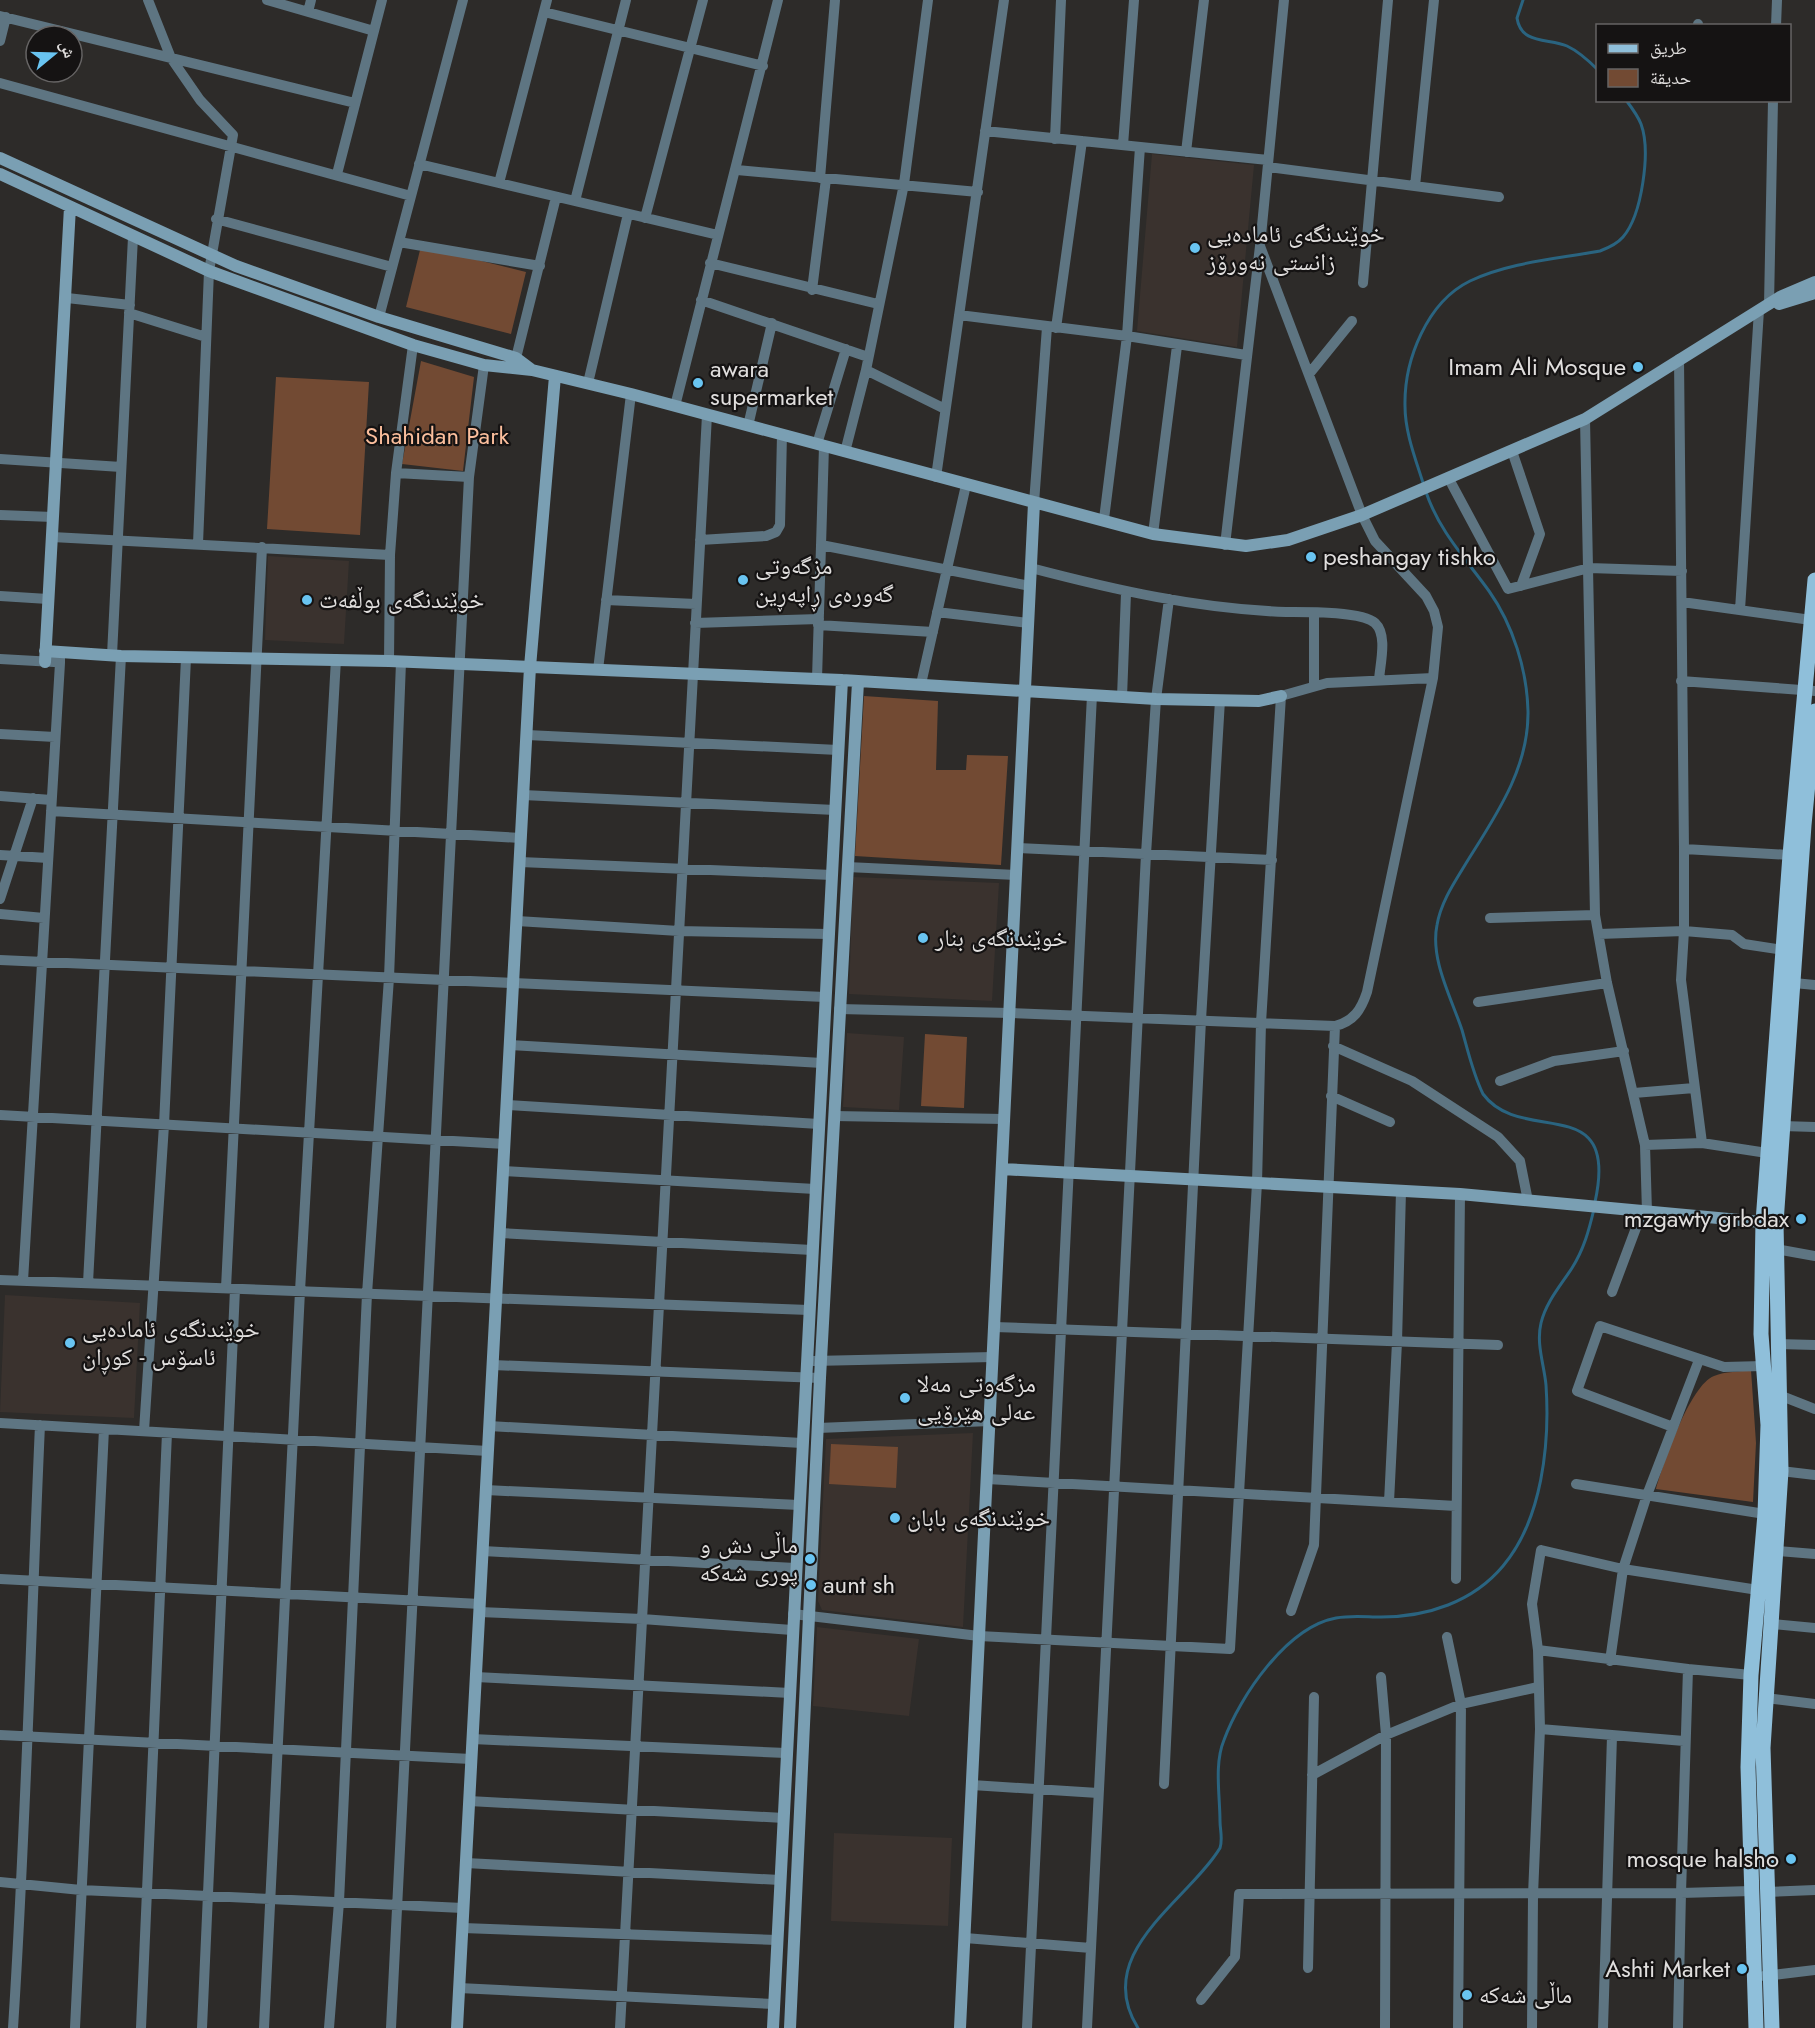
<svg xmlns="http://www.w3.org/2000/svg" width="1815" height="2028" viewBox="0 0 1815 2028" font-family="Jost,'Noto Naskh Arabic',sans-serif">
  <rect width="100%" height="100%" fill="#2d2b29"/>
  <path fill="#3a322e" d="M 1152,154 L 1254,165 L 1237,347 L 1137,331 Z
    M 268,556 L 349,561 L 344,644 L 265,640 Z
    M 853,877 L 999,883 L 992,1001 L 849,994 Z
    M 847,1033 L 904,1037 L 899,1110 L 843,1107 Z
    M 5,1295 L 140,1303 L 134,1418 L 0,1412 Z
    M 973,1433 L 963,1627 L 822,1610 L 818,1601 L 826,1439 Z
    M 817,1627 L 919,1639 L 909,1716 L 813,1706 Z
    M 834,1833 L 952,1838 L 948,1926 L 831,1921 Z"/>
  <path fill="#724a33" d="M 421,246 L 526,272 L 511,334 L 406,307 Z
    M 421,361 L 474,377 L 463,471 L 402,464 Z
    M 276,377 L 369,382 L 360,535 L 267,529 Z
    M 864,696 L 938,701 L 936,770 L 966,770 L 967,755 L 1008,756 L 1001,865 L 855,856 Z
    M 925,1034 L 967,1037 L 964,1108 L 921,1106 Z
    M 1751,1370 L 1756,1443 L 1753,1502 L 1656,1489 C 1663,1464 1690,1385 1714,1376 C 1725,1371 1740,1372 1751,1370 Z
    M 831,1444 L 898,1447 L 896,1488 L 829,1484 Z"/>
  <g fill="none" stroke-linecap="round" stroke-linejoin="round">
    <path stroke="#2a6480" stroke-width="3" d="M 1523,0 L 1517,18 C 1521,45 1549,38 1567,46 C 1578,51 1589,61 1598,70
      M 1424,486 C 1416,460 1405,433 1405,406 C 1404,360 1427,302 1470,281 C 1510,262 1557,259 1600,251 C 1608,248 1617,244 1623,237 C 1642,215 1651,151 1641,124 C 1638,116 1632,108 1626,100
      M 1426,492 C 1439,531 1466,559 1489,591 C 1513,625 1527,670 1528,711 C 1529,767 1497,814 1468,860 C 1456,880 1441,901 1437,925 C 1430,959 1451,997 1462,1030 C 1468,1051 1473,1074 1483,1094 C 1522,1147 1620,1089 1595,1202
      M 1138,2028 C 1091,1953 1188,1901 1220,1848 C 1223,1839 1220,1830 1220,1821 C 1220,1796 1214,1764 1224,1740 C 1240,1696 1287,1627 1336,1618 C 1351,1615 1367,1617 1381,1617 C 1427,1617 1473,1602 1503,1566 C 1542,1520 1550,1444 1546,1385 C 1544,1364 1536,1344 1541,1323 C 1546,1302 1561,1285 1572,1268 C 1584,1249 1589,1230 1594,1209"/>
    <path stroke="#5e7582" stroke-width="10" d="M 148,0 L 171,58 L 200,100 L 233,135 L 209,271 L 198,544
      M 267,0 L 374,31
      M 308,12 L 311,0
      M 544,12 L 763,66
      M 0,16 L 355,103
      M 1698,26 L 1698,24
      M 1776,26 L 1777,0
      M 0,41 L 6,17
      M 0,83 L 411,196
      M 985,131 L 1268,160
      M 1055,139 L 1061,0
      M 1123,145 L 1134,0
      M 1186,152 L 1204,0
      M 419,164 L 718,235
      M 1268,167 L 1499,197
      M 737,170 L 978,192
      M 337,174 L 382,0
      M 820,178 L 835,0
      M 499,183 L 547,0
      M 1415,186 L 1434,0
      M 575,201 L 626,0
      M 645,218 L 703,0
      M 216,219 L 392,267
      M 399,242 L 540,266
      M 710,263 L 878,304
      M 1363,283 L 1388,0
      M 812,290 L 826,179
      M 67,298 L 130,305
      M 701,300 L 868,357
      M 1769,305 L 1773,100
      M 129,313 L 206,337
      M 959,315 L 1127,336 L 1246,355
      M 379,317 L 463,0
      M 1056,328 L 1082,141
      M 516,358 L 556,197
      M 1679,359 L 1684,849 L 1684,931 L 1681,980 L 1702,1143
      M 866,370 L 945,409
      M 1309,374 L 1352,321
      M 588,383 L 628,214
      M 675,406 L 778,0
      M 1585,419 L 1595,915 L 1607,983 L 1645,1145 L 1647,1212
      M 748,426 L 772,323
      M 817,444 L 846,349
      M 1512,451 L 1540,534 L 1521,586
      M 845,452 L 866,370 L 904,184 L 928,0
      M 0,459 L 121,467
      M 396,473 L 469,477
      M 936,477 L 1004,0
      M 1449,479 L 1508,589 L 1589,568 L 1682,571
      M 1034,503 L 1047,327
      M 0,515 L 53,517
      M 1104,519 L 1127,336 L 1140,147
      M 1153,534 L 1177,346
      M 52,537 L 390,555
      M 700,540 L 766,536 L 776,532 L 780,525 L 782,434
      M 821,545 L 1030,586
      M 1225,545 L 1260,246 L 1284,0
      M 1031,568 C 1115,590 1199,609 1286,612 C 1304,612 1362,611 1375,623 C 1388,635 1380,664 1379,680
      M 0,596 L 48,599
      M 606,600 L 696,604
      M 1682,602 L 1811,620
      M 1740,610 L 1759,310
      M 937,612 L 1028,623
      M 695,623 L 819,619
      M 818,625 L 933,632
      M 112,655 L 133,237
      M 0,659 L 54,662
      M 389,661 L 390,555 L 396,473 L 413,345
      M 598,670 L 631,394
      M 817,679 L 824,446
      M 1681,681 L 1815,691
      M 921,684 L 966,485
      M 1314,686 L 1314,613
      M 1122,697 L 1126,593
      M 0,734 L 55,737
      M 527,735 L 838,750
      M 523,795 L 835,810
      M 0,796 L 51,800
      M 51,811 L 521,838
      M 1018,848 L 1272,860
      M 1684,849 L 1790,855
      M 0,855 L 48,858
      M 520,862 L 832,875
      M 847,867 L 1016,875
      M 0,899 L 33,798
      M 0,914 L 44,918
      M 1490,918 L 1595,915
      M 517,921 L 679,931 L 829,934
      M 1599,934 L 1684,931 L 1732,935 L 1744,944 L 1783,950
      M 0,960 L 825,997
      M 1794,983 L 1815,985
      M 1478,1002 L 1607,983
      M 839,1009 L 1010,1013 L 1335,1026 C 1354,1021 1361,1010 1367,992 L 1433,678 L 1438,627 L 1434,611 L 1426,596 L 1375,541 L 1362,515 L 1260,246
      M 510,1045 L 822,1063
      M 1333,1046 L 1412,1081 L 1498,1137 L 1520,1161 L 1528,1201
      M 1500,1081 L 1554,1061 L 1624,1051
      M 1634,1093 L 1694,1088
      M 1331,1096 L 1390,1122
      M 507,1105 L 819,1124
      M 0,1115 L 505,1144
      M 834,1116 L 1004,1119
      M 1782,1126 L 1815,1127
      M 1645,1145 L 1702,1143 L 1767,1153
      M 503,1171 L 815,1189
      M 500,1233 L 812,1250
      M 1776,1249 L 1815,1256
      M 0,1280 L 809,1310
      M 23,1281 L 60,663 L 60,658 L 46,652
      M 88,1283 L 121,656
      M 226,1288 L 262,547
      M 1612,1292 L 1642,1212
      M 994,1327 L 1498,1345
      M 1777,1344 L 1815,1345
      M 813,1361 L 993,1357
      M 493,1365 L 820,1378
      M 1779,1395 L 1815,1409
      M 0,1423 L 488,1451
      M 489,1426 L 802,1443
      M 1673,1427 L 1577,1391 L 1600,1326 L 1724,1367 L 1763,1366
      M 818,1428 L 990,1421
      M 144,1431 L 164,1125 L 186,658
      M 1781,1471 L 1815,1475
      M 987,1479 L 1456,1506
      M 1576,1484 L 1765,1514
      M 486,1490 L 799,1505
      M 1389,1502 L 1397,1342 L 1401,1191
      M 483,1551 L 795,1568
      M 1777,1551 L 1815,1554
      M 0,1579 L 480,1604
      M 1456,1579 L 1460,1194
      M 1291,1611 L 1314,1545 L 1335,1026
      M 479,1612 L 642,1619 L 792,1630
      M 793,1614 L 979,1636 L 1230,1649 L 1257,1183 L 1261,1023 L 1281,696 L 1327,683 L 1433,678
      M 1772,1624 L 1815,1628
      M 1447,1637 L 1461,1704 L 1458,2028
      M 1538,1650 L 1688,1669
      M 1610,1661 L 1623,1569 L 1647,1495 L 1699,1360
      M 1751,1675 L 1688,1669 L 1681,1893 L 1751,1891
      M 476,1677 L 790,1693
      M 1381,1677 L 1386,1735 L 1385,2028
      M 1766,1698 L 1815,1704
      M 1540,1729 L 1684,1741
      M 0,1735 L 471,1759
      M 472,1739 L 786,1753
      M 1312,1775 L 1386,1735 L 1461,1704 L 1538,1687
      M 1164,1784 L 1201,1020 L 1220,700
      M 972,1785 L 1098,1793
      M 469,1801 L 784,1818
      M 466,1863 L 780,1880
      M 0,1882 L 81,1890 L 463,1908
      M 1767,1892 L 1815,1890
      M 463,1928 L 777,1940
      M 965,1938 L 1091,1948
      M 1308,1968 L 1314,1697
      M 1764,1976 L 1815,1970
      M 459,1988 L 774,2004
      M 1201,2000 L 1235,1957 L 1239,1894 L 1681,1893 L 1678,2028
      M 13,2028 C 26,1827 31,1626 40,1425
      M 75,2028 L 104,1429
      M 141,2028 L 167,1433
      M 202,2028 L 235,1289
      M 264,2028 L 300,1291 L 336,659
      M 329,2028 L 339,1902 L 367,1294 L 389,978 L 401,662
      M 391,2028 L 469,477 L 484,365
      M 620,2028 L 707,415
      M 1027,2028 L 1092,695
      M 1087,2028 L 1146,854 L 1156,699 L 1169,599
      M 1532,2028 L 1533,1895 L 1540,1729 L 1538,1650 L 1532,1604 L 1541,1550 L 1623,1569 L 1758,1590
      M 1603,2028 L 1612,1736"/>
    <path stroke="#7a9fb3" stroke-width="12" d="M 0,158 L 236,266 L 379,317 L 516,358 L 532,370
      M 0,174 L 209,271 L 413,345 L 484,365 L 532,370 L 631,394 L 1153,534 L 1246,546 L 1288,540 L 1362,515 L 1585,419 L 1780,297 L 1815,282
      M 1779,304 L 1815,293
      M 45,651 L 121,656 L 389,661 L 842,680 L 1156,699 L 1259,701 L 1281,696
      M 45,662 L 70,207
      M 1002,1169 L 1460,1194 L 1772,1223
      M 457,2028 L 530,667 L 555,376
      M 773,2028 L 842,680
      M 790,2028 L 820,1378 L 858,682
      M 960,2028 L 1034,503"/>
    <path stroke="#8fbfda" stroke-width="15" d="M 1756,2028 L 1748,1767 L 1751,1675 L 1765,1514 L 1768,1425 L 1761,1334 L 1763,1222 L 1790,855 L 1815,580
      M 1772,2028 L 1763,1748 L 1781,1471 L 1776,1223 L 1804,825 L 1815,711"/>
  </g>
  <g fill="#69c4f1" stroke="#151313" stroke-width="2">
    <circle cx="1195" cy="248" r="6"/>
    <circle cx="1638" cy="367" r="6"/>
    <circle cx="698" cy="383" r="6"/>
    <circle cx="1311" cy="557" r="6"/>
    <circle cx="743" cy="580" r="6"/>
    <circle cx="307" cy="600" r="6"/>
    <circle cx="923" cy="938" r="6"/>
    <circle cx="1801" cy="1219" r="6"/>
    <circle cx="70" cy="1343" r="6"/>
    <circle cx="905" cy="1398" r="6"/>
    <circle cx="895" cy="1518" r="6"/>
    <circle cx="810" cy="1559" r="6"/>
    <circle cx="811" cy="1585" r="6"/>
    <circle cx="1791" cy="1859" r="6"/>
    <circle cx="1742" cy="1969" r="6"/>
    <circle cx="1467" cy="1995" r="6"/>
  </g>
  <g text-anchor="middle" stroke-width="4.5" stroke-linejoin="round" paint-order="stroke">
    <g font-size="24" fill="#e0dedd" stroke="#151313" text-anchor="start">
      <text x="1207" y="242">خوێندنگەی ئامادەیی<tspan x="1207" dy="28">زانستی نەورۆز</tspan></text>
      <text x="1626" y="375" text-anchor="end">Imam Ali Mosque</text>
      <text x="710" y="377">awara<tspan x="710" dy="28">supermarket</tspan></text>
      <text x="1323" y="565">peshangay tishko</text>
      <text x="755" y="574">مزگەوتی<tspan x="755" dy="28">گەورەی ڕاپەڕین</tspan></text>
      <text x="319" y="608">خوێندنگەی بوڵفەت</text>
      <text x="935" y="946">خوێندنگەی بنار</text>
      <text x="1789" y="1227" text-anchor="end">mzgawty grbdax</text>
      <text x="82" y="1337">خوێندنگەی ئامادەیی<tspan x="82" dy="28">ئاسۆس - کوڕان</tspan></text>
      <text x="917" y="1392">مزگەوتی مەلا<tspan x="917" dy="28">عەلی هێرۆیی</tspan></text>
      <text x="907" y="1526">خوێندنگەی بابان</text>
      <text x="798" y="1553" text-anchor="end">ماڵی دش و<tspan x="798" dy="28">پوری شەکە</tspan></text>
      <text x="823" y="1593">aunt sh</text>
      <text x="1779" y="1867" text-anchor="end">mosque halsho</text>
      <text x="1730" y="1977" text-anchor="end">Ashti Market</text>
      <text x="1479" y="2003">ماڵی شەکە</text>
    </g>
    <g font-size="24" fill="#fcbf9d" stroke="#151313">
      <text x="437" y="444">Shahidan Park</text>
    </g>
  </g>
  <rect x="1596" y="24" width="195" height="78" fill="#151313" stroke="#666464" stroke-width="1.5"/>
  <rect x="1608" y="44" width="30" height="9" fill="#8fbfda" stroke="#666464" stroke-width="1.5"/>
  <text x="1650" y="54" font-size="18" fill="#e0dedd">طريق</text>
  <rect x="1608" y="69" width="30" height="18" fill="#724a33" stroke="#666464" stroke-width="1.5"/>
  <text x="1650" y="84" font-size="18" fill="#e0dedd">حديقة</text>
  <g transform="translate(54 54) rotate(71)"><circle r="28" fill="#151313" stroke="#666464" stroke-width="1.5"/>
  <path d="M0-4.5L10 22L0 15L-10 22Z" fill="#69c4f1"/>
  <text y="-9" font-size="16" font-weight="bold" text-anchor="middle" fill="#e0dedd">ش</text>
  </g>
</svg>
